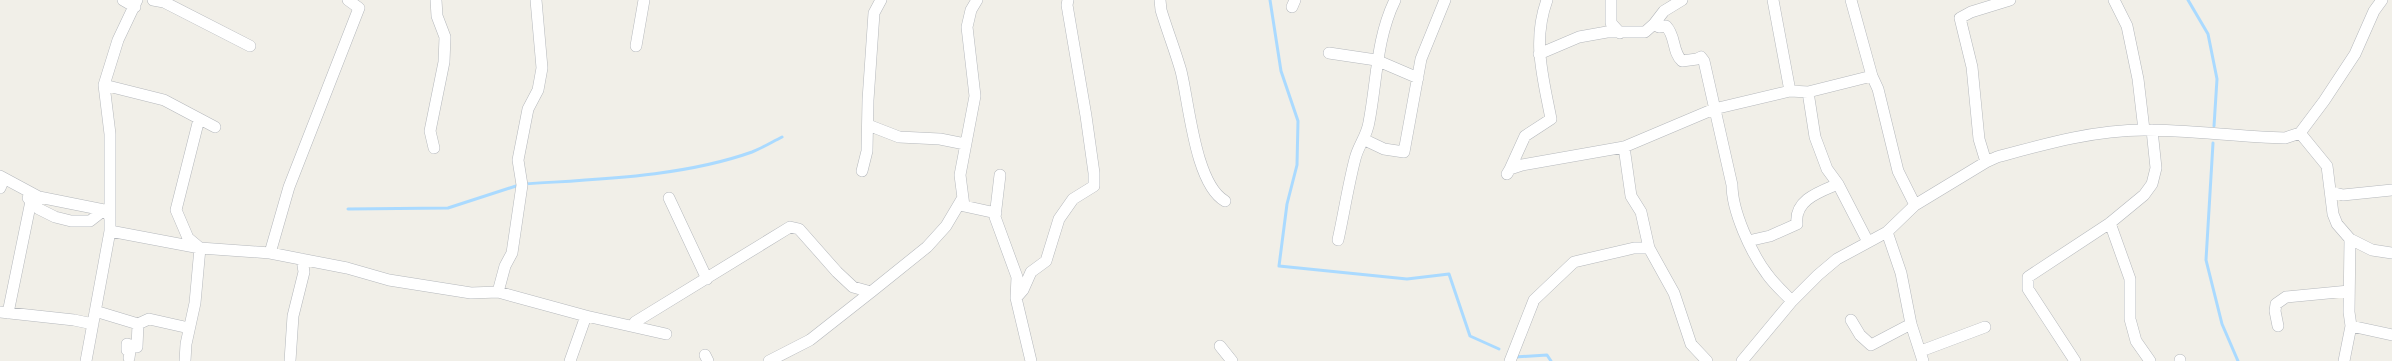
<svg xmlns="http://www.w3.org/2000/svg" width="2392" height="361" viewBox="0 0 2392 361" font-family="Poppins,sans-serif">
  <rect width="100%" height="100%" fill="#f1efe8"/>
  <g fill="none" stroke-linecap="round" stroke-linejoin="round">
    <path stroke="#aadaff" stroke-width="3" d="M 1270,0 L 1281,71 L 1298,121 L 1297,165 L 1287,204 L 1279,266 L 1407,279 L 1449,274 L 1470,336 L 1499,349
      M 2188,0 L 2208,34 L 2217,79 L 2214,126
      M 2213,143 L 2206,260 L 2222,324 L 2238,361
      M 524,184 C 598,179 682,177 752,152 C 762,148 772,142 782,137
      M 348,209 L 448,208 L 519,185
      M 1515,357 L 1547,355 L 1551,361"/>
    <defs>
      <path id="minor" d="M 123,0 L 135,7
        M 153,0 L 164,2 L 250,46
        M 977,0 L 971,10 L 967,27 L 975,96 L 960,175 L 964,206 L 996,213
        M 1160,0 L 1161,10 C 1167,30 1175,50 1181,71 C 1189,103 1195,184 1225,201
        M 1611,0 L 1611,23 L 1620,33
        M 1773,0 L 1790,91
        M 1851,0 L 1872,76 L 1878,89 L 1898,171 L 1915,205
        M 2114,0 L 2127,26 L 2138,79 L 2144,130
        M 1292,7 L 1295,0
        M 1654,24 L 1659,27 L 1666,26 C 1676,36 1672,52 1682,61 L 1697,59 L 1701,57 L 1704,61 L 1732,185 C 1732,211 1751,253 1767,274 C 1774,284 1784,293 1792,301
        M 636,46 L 644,0
        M 1329,53 L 1376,60 L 1418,78
        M 1539,54 L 1579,37 L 1607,32 L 1645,32 L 1654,24 L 1664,11 L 1682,0
        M 104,85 L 164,100 L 215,127
        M 1808,92 L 1815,137 L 1827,169 L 1838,184 L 1868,242
        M 868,125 L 899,137 L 940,139 L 965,144
        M 2300,133 L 2327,166 L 2333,214 L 2337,224 L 2350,239 L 2349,312 L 2351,326 L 2392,335
        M 1365,140 L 1384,149 L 1404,152 L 1421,59 L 1445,0
        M 1624,147 L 1631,196 L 1641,212 L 1649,248 L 1674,293 L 1691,344 L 1707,361
        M 434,148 L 430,131 L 444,62 L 445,37 L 437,16 L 436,0
        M 1986,162 L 1979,139 L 1972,67 L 1960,18 L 1971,12 L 2010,0
        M 1510,169 L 1525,136 L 1551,119 C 1543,77 1532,41 1547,0
        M 862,171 L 867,151 L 868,100 L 874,13 L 881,0
        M 1507,174 L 1510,169 L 1522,165 L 1624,147 L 1714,109 L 1790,91 L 1808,92 L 1872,76
        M 1000,175 L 995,217 L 1017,277 L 1016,298 L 1031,361
        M 0,176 L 39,197 L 104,210 L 110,217
        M 0,188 L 4,179
        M 2331,192 L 2343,195 L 2392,190
        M 28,198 L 39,209 L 55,217 L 71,221 L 90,221 L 104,210
        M 669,198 L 707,279
        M 2110,223 L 2130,279 L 2130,319 L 2136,341 L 2150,361
        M 110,231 L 200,248 L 270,253 L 347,268 L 389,280 L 471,293 L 498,292 L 586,316 L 666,334
        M 1887,232 L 1901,273 L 1911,324 L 1923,361
        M 2350,239 L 2372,250 L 2392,253
        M 1338,240 C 1344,213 1348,186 1355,159 C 1358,146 1367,136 1369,122 C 1377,81 1376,39 1395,0
        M 1748,241 L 1770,236 L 1797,224 C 1794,200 1819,192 1838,184
        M 270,253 L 289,187 L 359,8 L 348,0
        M 498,292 L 505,266 L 512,253 L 522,185 L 518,160 L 528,109 L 538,90 L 542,68 L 536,0
        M 871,292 L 927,247 L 946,226 L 962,199
        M 1016,298 L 1023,290 L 1031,272 L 1046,261 L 1059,219 L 1073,199 L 1094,186 L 1094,173 L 1086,116 L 1067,5 L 1068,0
        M 95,311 L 138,324 L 149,319 L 189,328
        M 0,312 L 74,320 L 93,324
        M 8,313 L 31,201
        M 1851,320 L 1860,335 L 1871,345 L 1911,324
        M 635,322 L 790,227 L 799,229 L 837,272 L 853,287 L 871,292 L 810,340 L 769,361
        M 2278,326 L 2275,311 L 2276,304 L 2286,297 L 2349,291
        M 1220,346 L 1232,361
        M 1921,351 L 1985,327
        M 705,355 L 708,361
        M 129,358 L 130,351 L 127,350 L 127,344 L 137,347 L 138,324
        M 86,361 L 110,231 L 110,134 L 104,85 L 118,40 L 137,0
        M 185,361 L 186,344 L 195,303 L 200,248 L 188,238 L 176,210 L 199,119
        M 290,361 L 293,316 L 304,272 L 302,259
        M 570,361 L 586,316
        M 1510,361 L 1534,300 L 1574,262 L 1634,248 L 1649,248
        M 1742,361 L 1792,301 L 1818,275 L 1837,259 L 1887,232 L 1915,205 L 1986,162 L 1997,157 C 2045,144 2094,130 2144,130 C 2191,130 2238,137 2285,138 L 2300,133 L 2324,101 L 2355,54 L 2374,11 L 2382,0
        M 2075,361 L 2028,289 L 2028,277 L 2110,223 L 2144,195 L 2152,184 L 2156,168 L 2152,130
        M 2180,361 L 2180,360
        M 2344,361 L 2351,326"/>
    </defs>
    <use href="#minor" stroke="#b5b8bc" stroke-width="12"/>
    <use href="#minor" stroke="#fff" stroke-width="11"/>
  </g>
</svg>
